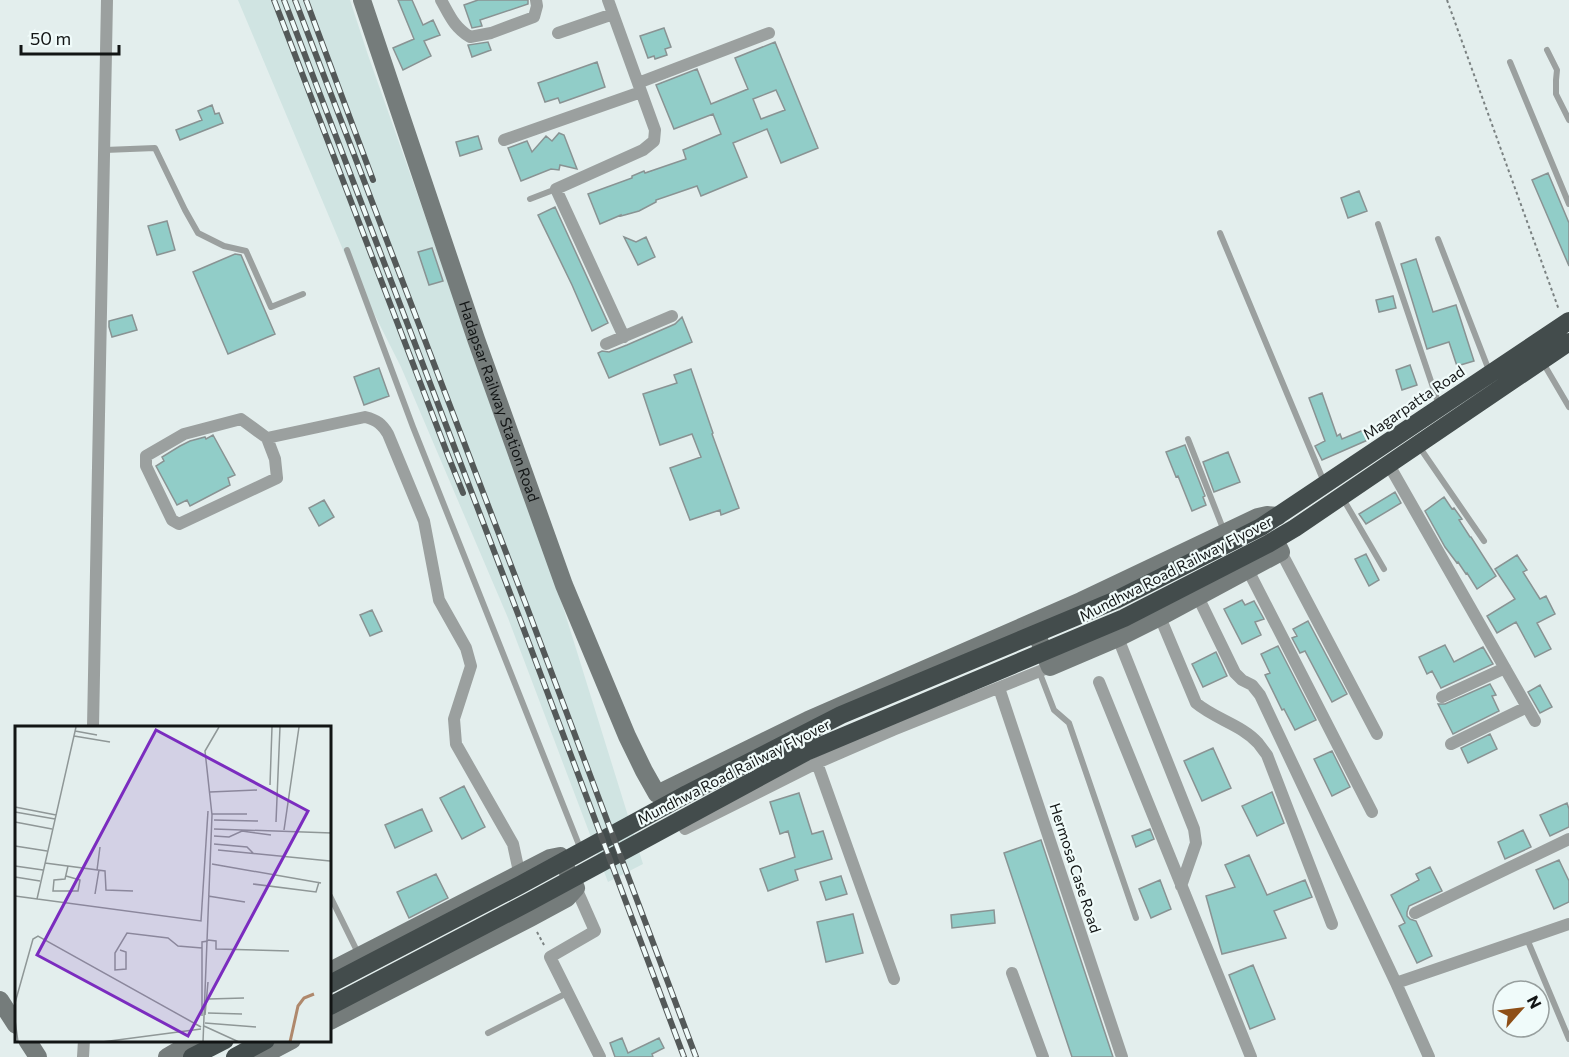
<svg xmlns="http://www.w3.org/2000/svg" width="1569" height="1057" viewBox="0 0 1569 1057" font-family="Commissioner,sans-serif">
  <rect width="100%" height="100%" fill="#e3eeed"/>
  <path fill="#d0e4e2" d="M 238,0 L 350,0 L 368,55 L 559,594 L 643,864 L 608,882 L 508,618 L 401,367 L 349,264 Z"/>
  <path fill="#91cdc8" stroke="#899393" stroke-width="1.5" fill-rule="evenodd" d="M 398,0 L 412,0 L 423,25 L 433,20 L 440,35 L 424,41 L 431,56 L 403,70 L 393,48 L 414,39 Z
    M 478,0 L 528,0 L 528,4 L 480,20 L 482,26 L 472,28 L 464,5 Z
    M 664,28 L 671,47 L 665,49 L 667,55 L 655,59 L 654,56 L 648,58 L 640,36 Z
    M 488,42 L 491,50 L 472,57 L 468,45 Z
    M 775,42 L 818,148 L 781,163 L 767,129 L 733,143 L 747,177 L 701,196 L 697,186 L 656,200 L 656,202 L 639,211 L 621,216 L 621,215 L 600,224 L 588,194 L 632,178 L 632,176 L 644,171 L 645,173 L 686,159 L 683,150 L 721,134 L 713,114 L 674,129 L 656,85 L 697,69 L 711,104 L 748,89 L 735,58 ZM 776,90 L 785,110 L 761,119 L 753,99 Z
    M 597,62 L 605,87 L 560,103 L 558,98 L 545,102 L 538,83 Z
    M 212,105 L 215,114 L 219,113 L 223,123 L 180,140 L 176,130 L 202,120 L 198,111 Z
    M 559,133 L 564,135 L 577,169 L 560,165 L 559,170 L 551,169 L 521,181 L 508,148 L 527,141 L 532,152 L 546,136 L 552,141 Z
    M 478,136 L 482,149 L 460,156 L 456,142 Z
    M 1548,173 L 1569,223 L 1569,266 L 1532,180 Z
    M 1359,191 L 1367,211 L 1348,218 L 1341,198 Z
    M 555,207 L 608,323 L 592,331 L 572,285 L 538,215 Z
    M 167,221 L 175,250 L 157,255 L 148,226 Z
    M 624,237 L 636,242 L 646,237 L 655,257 L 638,265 Z
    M 432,248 L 443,281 L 429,285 L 418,252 Z
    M 235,254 L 241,255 L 275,334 L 228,354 L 193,272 Z
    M 1416,259 L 1433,312 L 1456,305 L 1474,361 L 1457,366 L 1449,342 L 1427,349 L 1401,264 Z
    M 1393,296 L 1396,308 L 1379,312 L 1376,300 Z
    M 132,315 L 137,330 L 112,337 L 109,327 L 109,321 Z
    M 682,317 L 692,342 L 609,378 L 598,353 L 602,351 L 609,352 L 627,345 L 675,324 Z
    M 1410,365 L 1417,385 L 1402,390 L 1396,370 Z
    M 379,368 L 389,396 L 364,405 L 354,377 Z
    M 691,369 L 713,433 L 712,434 L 739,508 L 721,515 L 720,510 L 690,520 L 670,468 L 701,457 L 692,434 L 660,445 L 643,394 L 677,383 L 674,375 Z
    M 1322,393 L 1337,436 L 1340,434 L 1342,439 L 1366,429 L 1370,439 L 1322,460 L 1315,446 L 1325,441 L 1309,398 Z
    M 213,435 L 235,475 L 228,478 L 230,485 L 190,506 L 187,500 L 177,505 L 156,466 L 164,461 L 162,457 L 180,446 L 190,441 L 205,437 L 206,439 Z
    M 1185,445 L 1205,496 L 1203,497 L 1206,505 L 1192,511 L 1178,476 L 1176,477 L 1166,452 Z
    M 1228,452 L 1240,482 L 1214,492 L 1203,462 Z
    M 1395,492 L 1401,503 L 1366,524 L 1359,514 Z
    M 1444,497 L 1452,509 L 1454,508 L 1462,519 L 1459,520 L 1470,537 L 1471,537 L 1496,576 L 1477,589 L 1467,573 L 1466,574 L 1458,562 L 1457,563 L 1445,547 L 1425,511 Z
    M 324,500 L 334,517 L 319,526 L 309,508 Z
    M 1366,554 L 1379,580 L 1369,586 L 1355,559 Z
    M 1517,555 L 1527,570 L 1523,572 L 1540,599 L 1546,596 L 1555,614 L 1537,623 L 1551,649 L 1535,657 L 1516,622 L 1497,633 L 1487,616 L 1515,599 L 1495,569 Z
    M 1242,600 L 1245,605 L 1254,601 L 1264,619 L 1255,622 L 1261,635 L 1242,644 L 1224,609 Z
    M 372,610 L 382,631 L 370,636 L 360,615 Z
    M 1308,621 L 1347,694 L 1332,702 L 1305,651 L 1300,653 L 1292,638 L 1297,636 L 1293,629 Z
    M 1445,645 L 1454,662 L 1483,647 L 1493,664 L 1441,688 L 1432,671 L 1427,674 L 1419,657 Z
    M 1278,646 L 1316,720 L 1295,730 L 1284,709 L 1282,710 L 1265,675 L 1270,673 L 1261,654 Z
    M 1216,652 L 1227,676 L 1203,687 L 1192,664 Z
    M 1490,684 L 1496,695 L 1492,696 L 1499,711 L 1453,734 L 1438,704 L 1445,704 Z
    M 1540,685 L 1552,707 L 1540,713 L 1528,692 Z
    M 1490,734 L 1497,749 L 1468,763 L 1461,748 Z
    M 1213,748 L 1231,788 L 1202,801 L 1184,761 Z
    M 1332,751 L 1350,787 L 1332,796 L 1314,759 Z
    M 464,786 L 485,827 L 462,839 L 440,798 Z
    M 1272,792 L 1284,823 L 1257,836 L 1242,806 Z
    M 799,793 L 812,834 L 823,831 L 832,859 L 795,870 L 798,880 L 768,891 L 760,869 L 795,857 L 788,831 L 780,834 L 770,802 Z
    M 1567,803 L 1569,809 L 1569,827 L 1550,836 L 1540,815 Z
    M 422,809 L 432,831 L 395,848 L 385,825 Z
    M 1150,829 L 1154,839 L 1136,847 L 1132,836 Z
    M 1523,830 L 1531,847 L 1505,859 L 1498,842 Z
    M 1041,840 L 1113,1057 L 1072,1057 L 1004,853 Z
    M 1249,855 L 1267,895 L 1305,880 L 1312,897 L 1274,911 L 1286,938 L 1222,954 L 1206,896 L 1235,887 L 1225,865 Z
    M 1559,860 L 1569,881 L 1569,902 L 1554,909 L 1536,870 Z
    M 1430,867 L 1442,891 L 1409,906 L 1407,912 L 1407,916 L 1410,919 L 1416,921 L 1432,956 L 1417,963 L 1399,926 L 1405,923 L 1391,895 L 1419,880 L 1416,874 Z
    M 436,874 L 448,898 L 409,918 L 397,892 Z
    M 841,876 L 847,894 L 826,900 L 820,882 Z
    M 1160,880 L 1171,909 L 1151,918 L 1139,889 Z
    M 994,910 L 995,923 L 952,928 L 951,915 Z
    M 853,914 L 863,953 L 826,962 L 817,922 Z
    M 1253,965 L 1275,1019 L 1250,1029 L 1229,975 Z
    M 622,1038 L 628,1053 L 659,1038 L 664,1048 L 652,1054 L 653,1057 L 615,1057 L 610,1043 Z"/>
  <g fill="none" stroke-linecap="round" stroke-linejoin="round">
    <path stroke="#7b8282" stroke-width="2" stroke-dasharray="3 3" stroke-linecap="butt" d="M 1447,0 L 1559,310
      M 537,932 L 544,945"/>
    <path stroke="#9ba09f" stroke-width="6" d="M 1547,50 L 1557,70 L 1556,80 L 1556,94 L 1569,120
      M 1510,62 L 1569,204
      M 105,150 L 155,148 L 185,210 L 198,233 L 224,246 L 246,251 L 271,307 L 303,294
      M 530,199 L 556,189
      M 1378,224 L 1439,405
      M 1220,233 L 1324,482
      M 1438,239 L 1490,373
      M 347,250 L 413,427 L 581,850
      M 1542,361 L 1569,407
      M 1188,439 L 1224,531
      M 1418,445 L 1484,541
      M 1342,497 L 1384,569
      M 1039,671 L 1054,710 L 1069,723 L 1136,918
      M 330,896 L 359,955
      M 1527,939 L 1569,1039
      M 488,1033 L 567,993"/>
    <path stroke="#9ba09f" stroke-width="12" d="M 441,0 C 450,16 454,27 470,37 L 491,33 L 534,17 L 537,6 L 536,0
      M 608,0 L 655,130 L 654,141 L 643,150 L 556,189 L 624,337
      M 558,33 L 613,14
      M 638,83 L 769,33
      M 504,140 L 641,92
      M 606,344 L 672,316
      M 267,438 L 275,459 L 277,478 L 179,524 L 172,520 L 146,466 L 146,456 L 184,434 L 241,419 L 267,438 L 365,417 C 377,420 382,424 388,434 L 424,521 L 439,600 L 466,648 L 471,666 L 454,719 L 456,744 L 513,844 L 518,867 L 518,875
      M 1389,465 L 1535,721
      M 1281,552 L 1377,734
      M 1248,570 L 1372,812
      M 1198,597 L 1235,673 L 1242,680 L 1252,685 L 1260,695 L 1396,983 L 1429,1057
      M 1160,617 L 1196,703 C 1215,719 1242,725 1258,743 C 1261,747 1264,751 1267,755 L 1332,924
      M 1118,638 L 1194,829 L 1196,843 L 1181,886
      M 1099,682 L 1251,1057
      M 999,688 L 1122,1057
      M 1442,697 L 1505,668
      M 93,727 L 107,0
      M 1451,744 L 1527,707
      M 817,763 L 894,979
      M 685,829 L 817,763 L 893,730 L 1050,667
      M 576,888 L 595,931 L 550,957 L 600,1057
      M 1415,913 L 1569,839
      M 1012,973 L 1043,1057
      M 1396,983 L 1569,924
      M 83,1057 L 84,1040"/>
    <g stroke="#757c7b" stroke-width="18">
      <path id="s1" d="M 362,0 L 476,339 L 564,585 L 627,736 L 644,771 L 657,794 L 808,720 L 1081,601 L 1258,517 L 1267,515 L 1278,516"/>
      <path d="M 1032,623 L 1050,667 L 1118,638 L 1160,617 L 1281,552 L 1275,540"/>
      <path d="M 330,971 L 550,858 L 560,856 L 576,888 L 567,898 L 530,918 L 330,1021"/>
      <path d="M 0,1000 L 16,1025"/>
      <path d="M 27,1040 L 38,1057"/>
      <path d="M 167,1057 L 196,1040"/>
      <path d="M 260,1057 L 292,1040"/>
    </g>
    <path stroke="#434c4c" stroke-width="18" d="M 330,984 L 520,885 L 687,794 L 841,715 L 1116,600 L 1261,527 L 1569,321
      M 330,1006 L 529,902 L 806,752 L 1124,618 L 1268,544 L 1295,528 L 1569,342
      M 192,1057 L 225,1040
      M 235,1057 L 266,1040"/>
    <defs>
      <path id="rail" d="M 274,0 L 449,458 L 463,493
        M 284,0 L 518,614 L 684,1057
        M 295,0 L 528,610 L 696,1057
        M 306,0 L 373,180"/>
    </defs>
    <use href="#rail" stroke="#545959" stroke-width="6"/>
    <use href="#rail" stroke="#f0fbfa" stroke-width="4" stroke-dasharray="11" stroke-linecap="butt"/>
  </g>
  <g text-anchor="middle" stroke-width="4.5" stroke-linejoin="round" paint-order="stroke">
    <g font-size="15" fill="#121515" stroke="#f0fbfa">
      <text dy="5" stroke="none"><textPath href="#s1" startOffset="424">Hadapsar Railway Station Road</textPath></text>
      <text transform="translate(1414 403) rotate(-34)" y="5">Magarpatta Road</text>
      <text transform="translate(1176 569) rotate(-27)" y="5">Mundhwa Road Railway Flyover</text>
      <text transform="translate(734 772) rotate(-27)" y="5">Mundhwa Road Railway Flyover</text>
      <text transform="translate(1075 868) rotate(72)" y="5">Hermosa Case Road</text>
    </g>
  </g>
  <g transform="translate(15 726)">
    <rect width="316" height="316" fill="#e3eeed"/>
    <path fill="none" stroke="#af886c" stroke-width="3" d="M 275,316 L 283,280 L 289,272 L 299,268"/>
    <path fill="none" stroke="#8f9797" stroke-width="1.5" d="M 60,5 L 82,9M 59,10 L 95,16M 255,59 L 257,1M 195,66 L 242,64M 0,81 L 41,89M 0,86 L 40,93M 197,88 L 232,88M 199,94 L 243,95M 0,96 L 37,103M 261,96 L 265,1M 199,103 L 317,107M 269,104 L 284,1M 199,110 L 214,111 L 227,105 L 256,109M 199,118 L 232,121 L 238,127M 0,120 L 32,125M 203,124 L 315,135M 30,137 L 90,145 L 91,164 L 118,165M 197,138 L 306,157M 0,140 L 28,144M 82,144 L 85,121M 51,150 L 65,154 L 63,165 L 38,165 L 39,154 L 50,153 L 53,140M 0,151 L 25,155M 238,158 L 301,166 L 304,156M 80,168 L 84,144M 0,170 L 186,195 L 193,85M 193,170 L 230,176M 22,173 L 61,1M 193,214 L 201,215 L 201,223 L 274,225M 105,224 L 111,226 L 111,243 L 100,244 L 100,227 L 112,207 L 153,212 L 163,220 L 187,222M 193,273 L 229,272M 0,277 L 18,213 L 23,210 L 186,301M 193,287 L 227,288M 190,289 L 193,256M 187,290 L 187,216 L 193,215M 0,294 L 3,316M 190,297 L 241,301M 189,300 L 224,316M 87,316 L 186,303M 188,316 L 197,89 L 190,25 L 204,1"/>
    <path fill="#7b2cbf" fill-opacity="0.15" stroke="#7b2cbf" stroke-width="3" d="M 141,4 L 293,85 L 173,310 L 22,229 Z"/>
    <rect width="316" height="316" fill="none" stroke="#121515" stroke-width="3"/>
  </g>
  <g transform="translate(1521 1009) rotate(62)"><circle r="28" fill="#f0fbfa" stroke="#979f9e" stroke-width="1.5"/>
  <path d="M0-4.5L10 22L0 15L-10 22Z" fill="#8e4f17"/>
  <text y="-9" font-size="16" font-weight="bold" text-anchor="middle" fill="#121515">N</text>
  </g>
  <path d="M21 45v9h98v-9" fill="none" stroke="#121515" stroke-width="3"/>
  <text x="30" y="45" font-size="18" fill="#121515" stroke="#f0fbfa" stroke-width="4.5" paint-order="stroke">50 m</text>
</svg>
